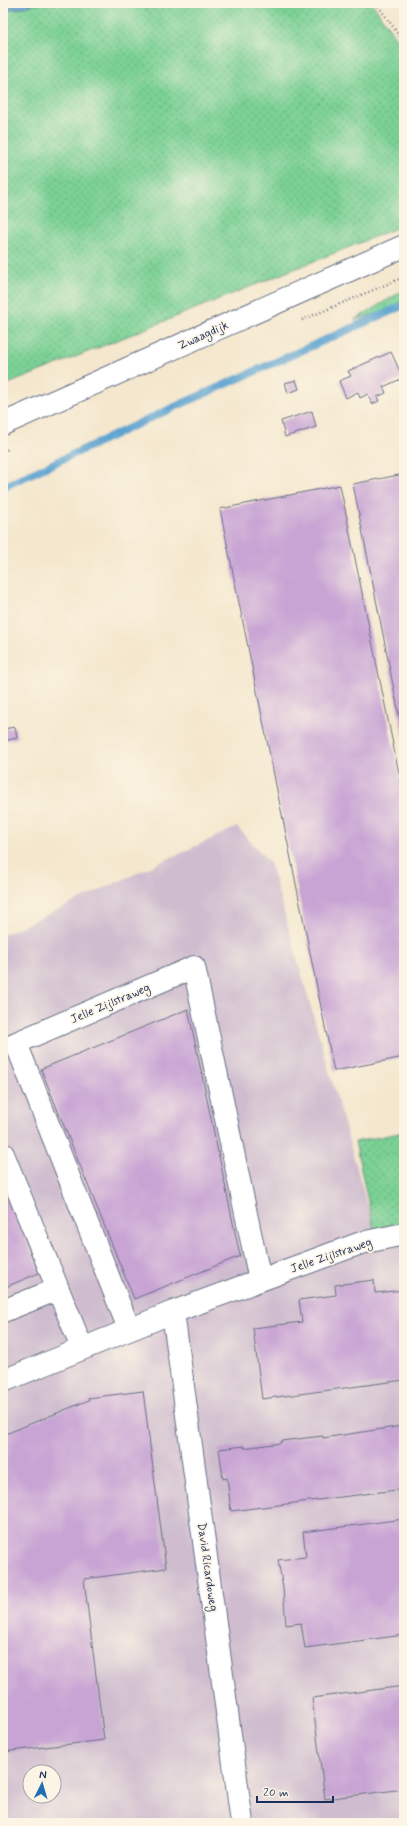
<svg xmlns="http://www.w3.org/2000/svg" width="407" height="1826" viewBox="0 0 407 1826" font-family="Mynerve,sans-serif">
  <defs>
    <pattern id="grass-dots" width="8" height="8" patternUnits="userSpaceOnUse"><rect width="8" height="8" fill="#7cd195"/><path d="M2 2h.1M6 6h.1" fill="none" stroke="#65aa7d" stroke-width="1.8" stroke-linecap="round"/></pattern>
    <pattern id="water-rules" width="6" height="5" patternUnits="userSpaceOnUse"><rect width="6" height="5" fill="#58a1cf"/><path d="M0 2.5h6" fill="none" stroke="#4884ab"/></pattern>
  </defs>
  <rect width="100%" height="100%" fill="#fcf5e5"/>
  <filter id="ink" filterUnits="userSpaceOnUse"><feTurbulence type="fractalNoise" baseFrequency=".025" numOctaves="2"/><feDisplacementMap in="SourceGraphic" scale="8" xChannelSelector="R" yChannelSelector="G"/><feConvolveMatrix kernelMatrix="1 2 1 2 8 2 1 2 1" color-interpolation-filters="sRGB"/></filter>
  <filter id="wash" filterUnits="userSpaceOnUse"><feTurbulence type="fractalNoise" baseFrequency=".012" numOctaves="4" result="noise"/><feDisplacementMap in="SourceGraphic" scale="16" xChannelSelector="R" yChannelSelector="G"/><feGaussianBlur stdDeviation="0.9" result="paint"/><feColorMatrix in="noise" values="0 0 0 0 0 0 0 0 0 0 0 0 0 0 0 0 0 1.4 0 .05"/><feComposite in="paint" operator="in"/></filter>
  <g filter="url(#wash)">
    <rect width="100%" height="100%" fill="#f4e7cd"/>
    <path fill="#cfbdcf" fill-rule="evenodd" d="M 237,827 L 270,863 L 374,1229 L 404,1222 L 404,1823 L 3,1823 L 3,935 ZM 30,1772 L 54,1772 L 54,1796 L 30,1796 Z"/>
    <path fill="url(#grass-dots)" stroke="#4c807a" d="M 41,3 L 372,3 L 404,50 L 404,225 L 3,386 L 3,12 Z
      M 404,290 L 404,306 L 354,320 Z
      M 404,1132 L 404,1222 L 374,1229 L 355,1142 Z"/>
    <path fill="url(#water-rules)" stroke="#3a6896" d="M 3,3 L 41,3 L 3,12 Z"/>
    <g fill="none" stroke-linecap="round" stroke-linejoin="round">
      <path stroke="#58a1cf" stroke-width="8" d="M 3,487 L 170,409 L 404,305"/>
    </g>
    <g id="blocks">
      <path fill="#c8a4d4" d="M 391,352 L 403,378 L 383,387 L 386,393 L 377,397 L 379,401 L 372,404 L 368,394 L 360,398 L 358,392 L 346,398 L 339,381 L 351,376 L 348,371 Z
        M 296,380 L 299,389 L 288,393 L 285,383 Z
        M 312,411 L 316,427 L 285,437 L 281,421 Z
        M 404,474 L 404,735 L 403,735 L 353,484 Z
        M 340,485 L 404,798 L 404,1057 L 334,1071 L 220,509 Z
        M 15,727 L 17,738 L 3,741 L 3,729 Z
        M 188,1009 L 240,1256 L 134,1299 L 41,1069 Z
        M 3,1183 L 39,1273 L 3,1288 Z
        M 374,1280 L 375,1293 L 404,1290 L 404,1380 L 262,1399 L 253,1328 L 302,1322 L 299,1300 L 336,1295 L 335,1285 Z
        M 143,1391 L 166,1568 L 84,1579 L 104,1740 L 3,1752 L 3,1435 L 89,1400 L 88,1398 Z
        M 402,1426 L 404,1428 L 404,1489 L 231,1511 L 227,1478 L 223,1479 L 219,1449 L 244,1446 L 244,1448 L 281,1443 L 281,1441 L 323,1436 L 323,1438 Z
        M 404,1519 L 404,1635 L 305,1648 L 301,1623 L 286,1625 L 283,1588 L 278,1560 L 306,1557 L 303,1532 Z
        M 404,1686 L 404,1789 L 325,1799 L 312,1698 Z"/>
    </g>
  </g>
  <g filter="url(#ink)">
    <use href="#blocks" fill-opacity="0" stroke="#676f85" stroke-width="1"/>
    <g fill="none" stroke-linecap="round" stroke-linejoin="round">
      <defs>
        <path id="minor" d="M 3,424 L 404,246
          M 3,1154 L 82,1348
          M 3,1311 L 58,1289
          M 173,1312 L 242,1823
          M 129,1329 L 16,1043 L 194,967 L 260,1280
          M 3,1381 L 173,1312 L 361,1243 L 404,1234"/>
      </defs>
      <use href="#minor" stroke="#676f85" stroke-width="24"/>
      <path stroke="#676f85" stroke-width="2.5" stroke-dasharray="1 3" stroke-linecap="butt" d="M 376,3 L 404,42
        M 302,320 L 404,277
        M 3,452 L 10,448"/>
      <use href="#minor" stroke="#fff" stroke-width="22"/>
    </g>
  </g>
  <g text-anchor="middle" stroke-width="3.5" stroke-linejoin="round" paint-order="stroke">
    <g font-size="12" fill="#1b2f5e" stroke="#fcf5e5">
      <text transform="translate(203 335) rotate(-24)" y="4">Zwaagdijk</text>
      <text transform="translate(110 1003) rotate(-23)" y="4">Jelle Zijlstraweg</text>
      <text transform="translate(331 1255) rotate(-19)" y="4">Jelle Zijlstraweg</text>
      <text transform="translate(208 1567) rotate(82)" y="4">David Ricardoweg</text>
    </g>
  </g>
  <rect width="407" height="1826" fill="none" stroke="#fcf5e5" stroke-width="16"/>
  <g transform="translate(42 1784) rotate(5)"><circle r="19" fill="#fcf5e5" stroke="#a2a6af"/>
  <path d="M0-3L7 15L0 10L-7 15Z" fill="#1f6fb2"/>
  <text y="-6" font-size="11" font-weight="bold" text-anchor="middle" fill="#1b2f5e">N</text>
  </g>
  <path d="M257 1796v6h76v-6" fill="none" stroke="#1b2f5e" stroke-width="2"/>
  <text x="263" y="1796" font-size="12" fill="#1b2f5e" stroke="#fcf5e5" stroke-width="3" paint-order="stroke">20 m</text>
</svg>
